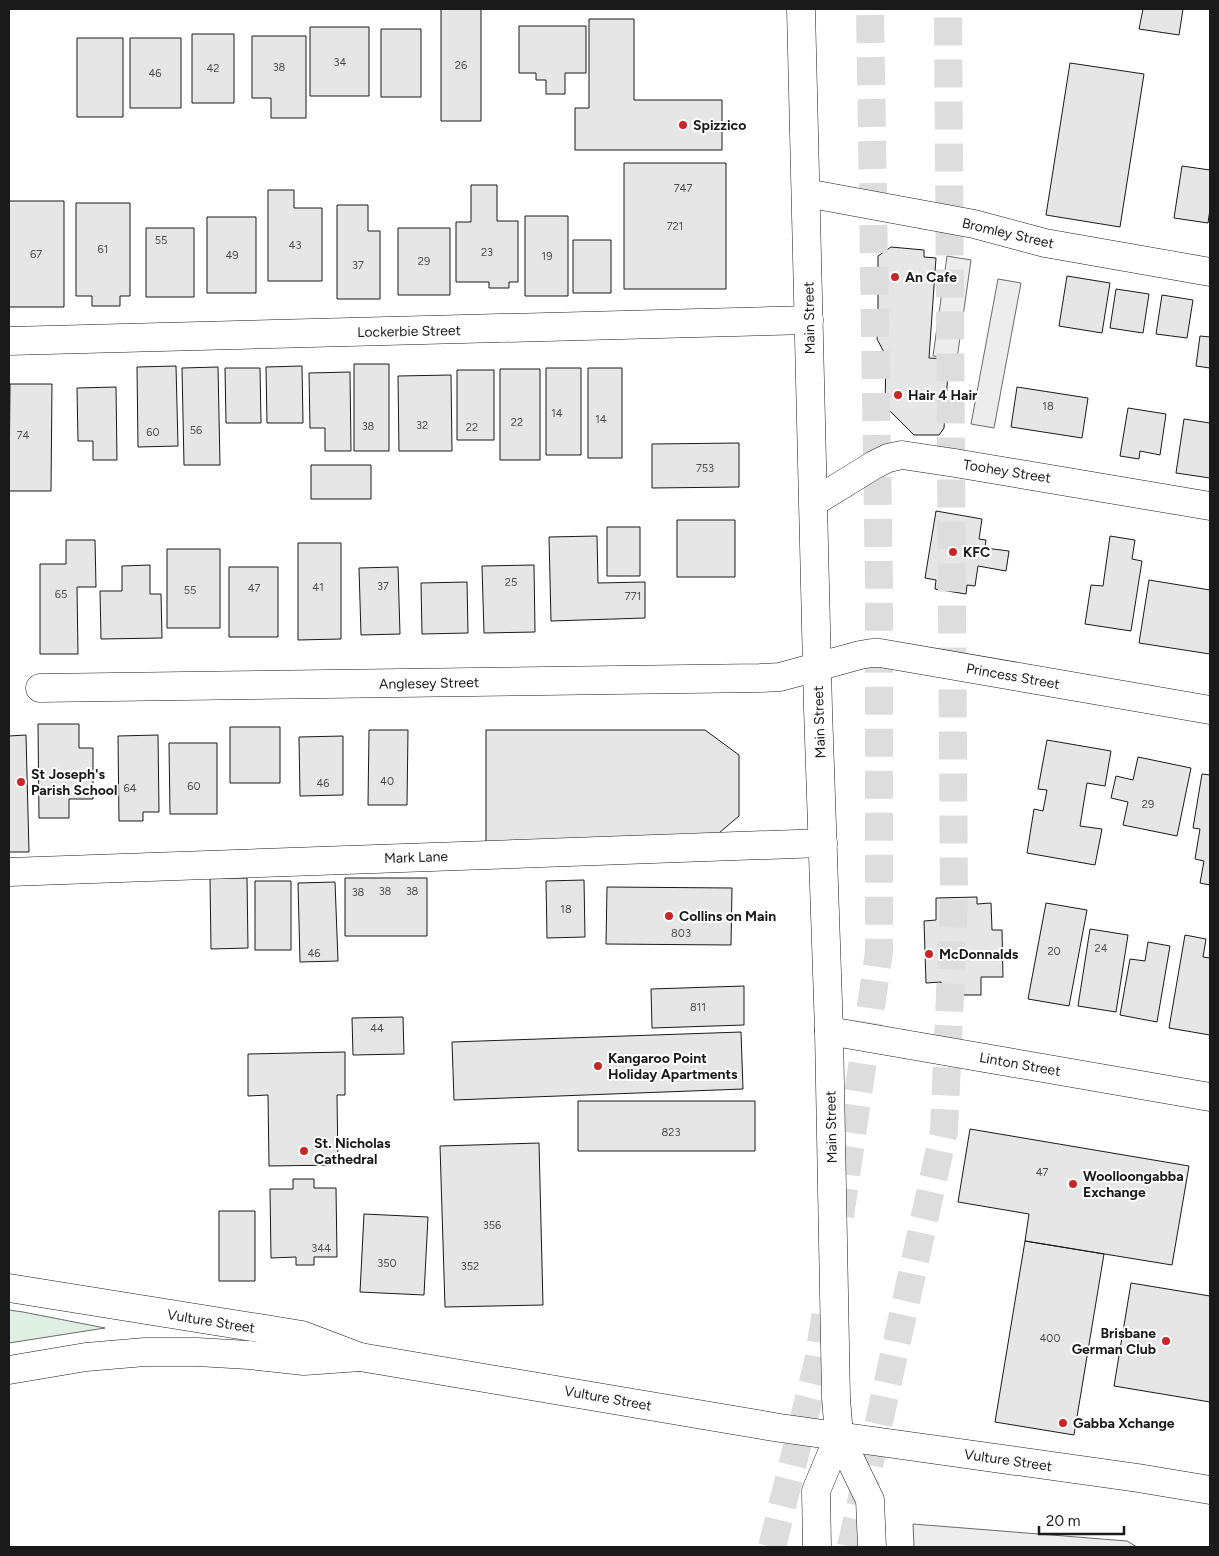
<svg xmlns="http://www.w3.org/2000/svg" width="1219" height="1556" viewBox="0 0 1219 1556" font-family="Figtree,sans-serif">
  <rect width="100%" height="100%" fill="#fff"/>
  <path fill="#e0efe3" stroke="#6a6a6a" d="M 9,1310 L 23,1312 L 105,1328 L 9,1343 Z"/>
  <path fill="#ededed" stroke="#6a6a6a" d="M 947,256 L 971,260 L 957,359 L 933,356 Z
    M 998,279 L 1021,283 L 994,428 L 971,424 Z
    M 913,1524 L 1127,1541 L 1137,1547 L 914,1547 Z"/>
  <path fill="#e6e6e6" stroke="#1a1a1a" d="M 441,9 L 481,9 L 481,121 L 441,121 Z
    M 1143,9 L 1183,9 L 1179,35 L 1139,29 Z
    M 589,19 L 634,19 L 634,100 L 722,100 L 722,150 L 575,150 L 575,108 L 589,108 Z
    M 519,26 L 586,26 L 586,73 L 565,73 L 565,94 L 546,94 L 546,80 L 536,80 L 536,73 L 519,73 Z
    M 310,27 L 369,27 L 369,96 L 310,96 Z
    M 381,29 L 421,29 L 421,97 L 381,97 Z
    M 192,34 L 234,34 L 234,103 L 192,103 Z
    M 252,36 L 306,36 L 306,118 L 271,118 L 271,98 L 252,98 Z
    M 77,38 L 123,38 L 123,117 L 77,117 Z
    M 130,38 L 181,38 L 181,108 L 130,108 Z
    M 1070,63 L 1144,74 L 1120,227 L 1046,215 Z
    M 624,163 L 726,163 L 726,289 L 624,289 Z
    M 1182,166 L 1210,170 L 1210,209 L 1208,223 L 1174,218 Z
    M 471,185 L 497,185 L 497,221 L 518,221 L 518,282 L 509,282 L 509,288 L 489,288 L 489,282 L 456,282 L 456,222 L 471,222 Z
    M 268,190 L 294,190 L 294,208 L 322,208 L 322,281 L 268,281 Z
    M 9,201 L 64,201 L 64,307 L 9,307 Z
    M 76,203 L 130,203 L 130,296 L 120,296 L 120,306 L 92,306 L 92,296 L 76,296 Z
    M 337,205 L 368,205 L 368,231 L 380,231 L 380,299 L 337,299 Z
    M 525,216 L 568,216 L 568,296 L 525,296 Z
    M 207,217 L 256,217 L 256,293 L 207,293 Z
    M 146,228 L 194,228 L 194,297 L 146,297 Z
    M 398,228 L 450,228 L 450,295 L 398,295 Z
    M 573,240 L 611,240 L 611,293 L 573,293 Z
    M 891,247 L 924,250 L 924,257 L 936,258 L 929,358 L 949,359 L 944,428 L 939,435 L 914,435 L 885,406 L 886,356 L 877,339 L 878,326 L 878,256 Z
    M 1067,276 L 1110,283 L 1102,333 L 1059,326 Z
    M 1116,289 L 1149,294 L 1143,333 L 1110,328 Z
    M 1162,295 L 1193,300 L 1187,338 L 1156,334 Z
    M 1200,336 L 1210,337 L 1210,368 L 1196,366 Z
    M 354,364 L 389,364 L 389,451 L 354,451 Z
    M 176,366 L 178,446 L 138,447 L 137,367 Z
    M 302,366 L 303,423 L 267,423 L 266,367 Z
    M 218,367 L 220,465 L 184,465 L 182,368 Z
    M 225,368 L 260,368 L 261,423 L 226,423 Z
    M 546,368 L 581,368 L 581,455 L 546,455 Z
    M 588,368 L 622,368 L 622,458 L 588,458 Z
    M 500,369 L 540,369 L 540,460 L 500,460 Z
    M 457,370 L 494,370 L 494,440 L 457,440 Z
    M 350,372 L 351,451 L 325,451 L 325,428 L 310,428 L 309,373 Z
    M 451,375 L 452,451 L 399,451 L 398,376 Z
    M 10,384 L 52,384 L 51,491 L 9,491 Z
    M 116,387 L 117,460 L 93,460 L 93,441 L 78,441 L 77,388 Z
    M 1017,387 L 1088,398 L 1082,438 L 1011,427 Z
    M 1128,408 L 1166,414 L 1160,455 L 1140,451 L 1139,459 L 1120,456 Z
    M 1184,419 L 1210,423 L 1210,478 L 1176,473 Z
    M 739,443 L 739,487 L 652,488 L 652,444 Z
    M 311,465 L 371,465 L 371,499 L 311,499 Z
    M 936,511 L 982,519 L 979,539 L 986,540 L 985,548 L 1009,551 L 1006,571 L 978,566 L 975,586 L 967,585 L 966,594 L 935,589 L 936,580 L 925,578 Z
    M 677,520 L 735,520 L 735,577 L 677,577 Z
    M 607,527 L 640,527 L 640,576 L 607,576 Z
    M 597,536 L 598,583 L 645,582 L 645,618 L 551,621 L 549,537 Z
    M 1110,536 L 1135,540 L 1132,559 L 1142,561 L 1131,631 L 1085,624 L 1091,585 L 1103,586 Z
    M 66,540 L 95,540 L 96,587 L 77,587 L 78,654 L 40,654 L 40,564 L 66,564 Z
    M 298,543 L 341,543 L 341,639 L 298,640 Z
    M 167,549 L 220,549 L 220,628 L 167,628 Z
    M 150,565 L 150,594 L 161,594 L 162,638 L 101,639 L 100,591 L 122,591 L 122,566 Z
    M 534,565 L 535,632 L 484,633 L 482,566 Z
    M 229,567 L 278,567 L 278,637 L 229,637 Z
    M 398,567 L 400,634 L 361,635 L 359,568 Z
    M 1149,580 L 1210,590 L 1210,654 L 1139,643 Z
    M 467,582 L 468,633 L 422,634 L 421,583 Z
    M 38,724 L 79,724 L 79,748 L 93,748 L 93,799 L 69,799 L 69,818 L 39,818 Z
    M 230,727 L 280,727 L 280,783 L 230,783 Z
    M 369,730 L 408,730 L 407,805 L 368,805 Z
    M 486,730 L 705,730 L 739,755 L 739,816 L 706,844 L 486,845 Z
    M 26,735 L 29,852 L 9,852 L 9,736 Z
    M 158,735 L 159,812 L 143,812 L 143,821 L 119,821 L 118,736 Z
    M 343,736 L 343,795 L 300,796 L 299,737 Z
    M 1047,740 L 1111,751 L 1105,786 L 1087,783 L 1080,826 L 1102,829 L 1095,865 L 1027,853 L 1034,809 L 1043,811 L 1047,790 L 1038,789 Z
    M 169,743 L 217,743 L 217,814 L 170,814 Z
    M 1138,757 L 1191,768 L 1177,836 L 1123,825 L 1128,802 L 1111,798 L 1116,776 L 1133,780 Z
    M 1202,774 L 1210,775 L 1210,885 L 1200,883 L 1204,861 L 1195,859 L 1200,829 L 1193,828 Z
    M 210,878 L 247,878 L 248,948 L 211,949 Z
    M 345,878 L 427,878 L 427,936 L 345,936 Z
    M 584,880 L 585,937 L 547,938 L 546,881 Z
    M 255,881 L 291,881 L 291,950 L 255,950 Z
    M 335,882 L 338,961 L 300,962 L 298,883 Z
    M 607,887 L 732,888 L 731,945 L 606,944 Z
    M 977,897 L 977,904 L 991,903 L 992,930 L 1002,930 L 1003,977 L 981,977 L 981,995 L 941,995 L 941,982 L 926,983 L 924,921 L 936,920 L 936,898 Z
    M 1046,903 L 1087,910 L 1069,1006 L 1028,999 Z
    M 1090,929 L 1128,935 L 1116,1012 L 1078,1006 Z
    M 1185,935 L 1206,939 L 1203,957 L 1210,958 L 1210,1035 L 1169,1028 Z
    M 1148,942 L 1170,946 L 1157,1022 L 1120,1015 L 1130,959 L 1145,961 Z
    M 744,986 L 744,1025 L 652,1028 L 651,989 Z
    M 403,1017 L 404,1054 L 353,1055 L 352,1018 Z
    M 741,1032 L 743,1089 L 454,1100 L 452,1042 Z
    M 345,1052 L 345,1095 L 337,1095 L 338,1165 L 269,1166 L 268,1095 L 248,1096 L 248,1054 Z
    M 578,1101 L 755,1101 L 755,1151 L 578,1151 Z
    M 970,1129 L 1189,1166 L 1172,1265 L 1025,1241 L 1029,1214 L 958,1202 Z
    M 539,1143 L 543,1305 L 445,1307 L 440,1146 Z
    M 293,1179 L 314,1179 L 314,1188 L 336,1188 L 337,1257 L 314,1257 L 314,1265 L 296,1265 L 296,1257 L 271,1258 L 270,1189 L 293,1189 Z
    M 219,1211 L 255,1211 L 255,1281 L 219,1281 Z
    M 364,1214 L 428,1217 L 424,1295 L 360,1292 Z
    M 1025,1241 L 1104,1254 L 1074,1435 L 995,1422 Z
    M 1131,1283 L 1210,1296 L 1210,1402 L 1114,1386 Z"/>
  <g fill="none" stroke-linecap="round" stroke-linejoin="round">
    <path stroke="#ddd" stroke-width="28" stroke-dasharray="28 14" stroke-linecap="butt" d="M 840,1216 L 879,952 L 879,584 L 870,9
      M 772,1547 L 818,1362 L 827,1305
      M 851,1547 L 944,1131 L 954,902 L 948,9"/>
    <defs>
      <path id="minor" d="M 806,193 L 974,224 L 1045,243 L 1210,272
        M 9,341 L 809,320
        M 814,502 L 874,465 L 888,458 L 902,455 L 955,463 L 1210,506
        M 40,688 L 760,678 L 780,677 L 860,655 L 872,653 L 880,653 L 1210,710
        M 9,872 L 823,843
        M 829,1031 L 1210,1097"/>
      <path id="major" d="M 9,1288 L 302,1335 L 360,1357 L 780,1428 L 1138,1478 L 1210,1490"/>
      <path id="highway" d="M 801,9 L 818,709 L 829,1031 L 836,1398 L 839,1436 L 870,1500 L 872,1547
        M 9,1370 L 86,1357 L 145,1352 L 197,1352 L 249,1355 L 304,1361 L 360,1357
        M 817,1547 L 816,1491 L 839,1436"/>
    </defs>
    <use href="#minor" stroke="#1a1a1a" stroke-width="29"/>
    <use href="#major" stroke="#1a1a1a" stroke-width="29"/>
    <use href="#highway" stroke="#1a1a1a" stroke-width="29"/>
    <use href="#minor" stroke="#fff" stroke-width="28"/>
    <use href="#major" stroke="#fff" stroke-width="28"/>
    <use href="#highway" stroke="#fff" stroke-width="28"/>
  </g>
  <g fill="#c62828" stroke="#fff" stroke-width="2">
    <circle cx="683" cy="125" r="5"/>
    <circle cx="895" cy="277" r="5"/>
    <circle cx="898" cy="395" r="5"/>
    <circle cx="953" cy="552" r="5"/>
    <circle cx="21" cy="782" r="5"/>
    <circle cx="669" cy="916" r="5"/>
    <circle cx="929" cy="954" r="5"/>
    <circle cx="598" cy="1066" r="5"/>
    <circle cx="304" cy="1151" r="5"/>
    <circle cx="1073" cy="1184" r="5"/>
    <circle cx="1166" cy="1341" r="5"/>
    <circle cx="1063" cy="1423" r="5"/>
  </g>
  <g text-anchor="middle" stroke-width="4" stroke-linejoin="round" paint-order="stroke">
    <g font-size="11" fill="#4d4d4d">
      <text x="340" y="66">34</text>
      <text x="461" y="69">26</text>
      <text x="279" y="71">38</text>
      <text x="213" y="72">42</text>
      <text x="155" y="77">46</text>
      <text x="683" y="192">747</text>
      <text x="675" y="230">721</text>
      <text x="161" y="244">55</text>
      <text x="295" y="249">43</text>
      <text x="103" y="253">61</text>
      <text x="487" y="256">23</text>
      <text x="36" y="258">67</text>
      <text x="232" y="259">49</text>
      <text x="547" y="260">19</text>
      <text x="424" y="265">29</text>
      <text x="358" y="269">37</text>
      <text x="1048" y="410">18</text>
      <text x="557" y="417">14</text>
      <text x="601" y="423">14</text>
      <text x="517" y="426">22</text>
      <text x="422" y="429">32</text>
      <text x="368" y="430">38</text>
      <text x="472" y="431">22</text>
      <text x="196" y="434">56</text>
      <text x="153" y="436">60</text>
      <text x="23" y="439">74</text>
      <text x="705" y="472">753</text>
      <text x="511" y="586">25</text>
      <text x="383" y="590">37</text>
      <text x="318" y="591">41</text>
      <text x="254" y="592">47</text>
      <text x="190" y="594">55</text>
      <text x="61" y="598">65</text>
      <text x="633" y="600">771</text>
      <text x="387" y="785">40</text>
      <text x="323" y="787">46</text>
      <text x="194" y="790">60</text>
      <text x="130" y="792">64</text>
      <text x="1148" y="808">29</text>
      <text x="385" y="895">38</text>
      <text x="412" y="895">38</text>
      <text x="358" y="896">38</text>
      <text x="566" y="913">18</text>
      <text x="681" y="937">803</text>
      <text x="1101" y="952">24</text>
      <text x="1054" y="955">20</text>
      <text x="314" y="957">46</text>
      <text x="698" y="1011">811</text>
      <text x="377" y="1032">44</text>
      <text x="671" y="1136">823</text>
      <text x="1042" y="1176">47</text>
      <text x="492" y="1229">356</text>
      <text x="321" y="1252">344</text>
      <text x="387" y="1267">350</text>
      <text x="470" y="1270">352</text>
      <text x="1050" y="1342">400</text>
    </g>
    <g font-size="14" font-weight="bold" fill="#1a1a1a" stroke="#fff" text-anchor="start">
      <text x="693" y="130">Spizzico</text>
      <text x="905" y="282">An Cafe</text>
      <text x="908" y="400">Hair 4 Hair</text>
      <text x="963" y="557">KFC</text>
      <text x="31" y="779">St Joseph's<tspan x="31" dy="16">Parish School</tspan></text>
      <text x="679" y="921">Collins on Main</text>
      <text x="939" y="959">McDonnalds</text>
      <text x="608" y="1063">Kangaroo Point<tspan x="608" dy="16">Holiday Apartments</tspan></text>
      <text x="314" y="1148">St. Nicholas<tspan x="314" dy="16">Cathedral</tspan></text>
      <text x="1083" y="1181">Woolloongabba<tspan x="1083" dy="16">Exchange</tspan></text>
      <text x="1156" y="1338" text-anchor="end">Brisbane<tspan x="1156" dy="16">German Club</tspan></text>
      <text x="1073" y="1428">Gabba Xchange</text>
    </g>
    <g font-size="14" fill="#1a1a1a" stroke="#fff">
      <text transform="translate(1008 233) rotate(13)" y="5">Bromley Street</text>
      <text transform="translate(809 318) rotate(-91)" y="5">Main Street</text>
      <text transform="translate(409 331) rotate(-1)" y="5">Lockerbie Street</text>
      <text transform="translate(1007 471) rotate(9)" y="5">Toohey Street</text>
      <text transform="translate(1013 676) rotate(10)" y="5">Princess Street</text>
      <text transform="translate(429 683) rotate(-1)" y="5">Anglesey Street</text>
      <text transform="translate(819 722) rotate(-92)" y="5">Main Street</text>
      <text transform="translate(416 857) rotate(-2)" y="5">Mark Lane</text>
      <text transform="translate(1020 1064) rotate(10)" y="5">Linton Street</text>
      <text transform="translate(831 1127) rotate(-91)" y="5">Main Street</text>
      <text transform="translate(211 1321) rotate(9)" y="5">Vulture Street</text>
      <text transform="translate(608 1398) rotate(10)" y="5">Vulture Street</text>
      <text transform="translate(1008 1460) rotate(8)" y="5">Vulture Street</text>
    </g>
  </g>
  <rect width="1219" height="1556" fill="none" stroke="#1a1a1a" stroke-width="20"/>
  <path d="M1039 1526v8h85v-8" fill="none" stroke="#1a1a1a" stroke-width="2.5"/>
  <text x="1046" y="1526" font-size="15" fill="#1a1a1a" stroke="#ffffff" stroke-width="4" paint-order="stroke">20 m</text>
</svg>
